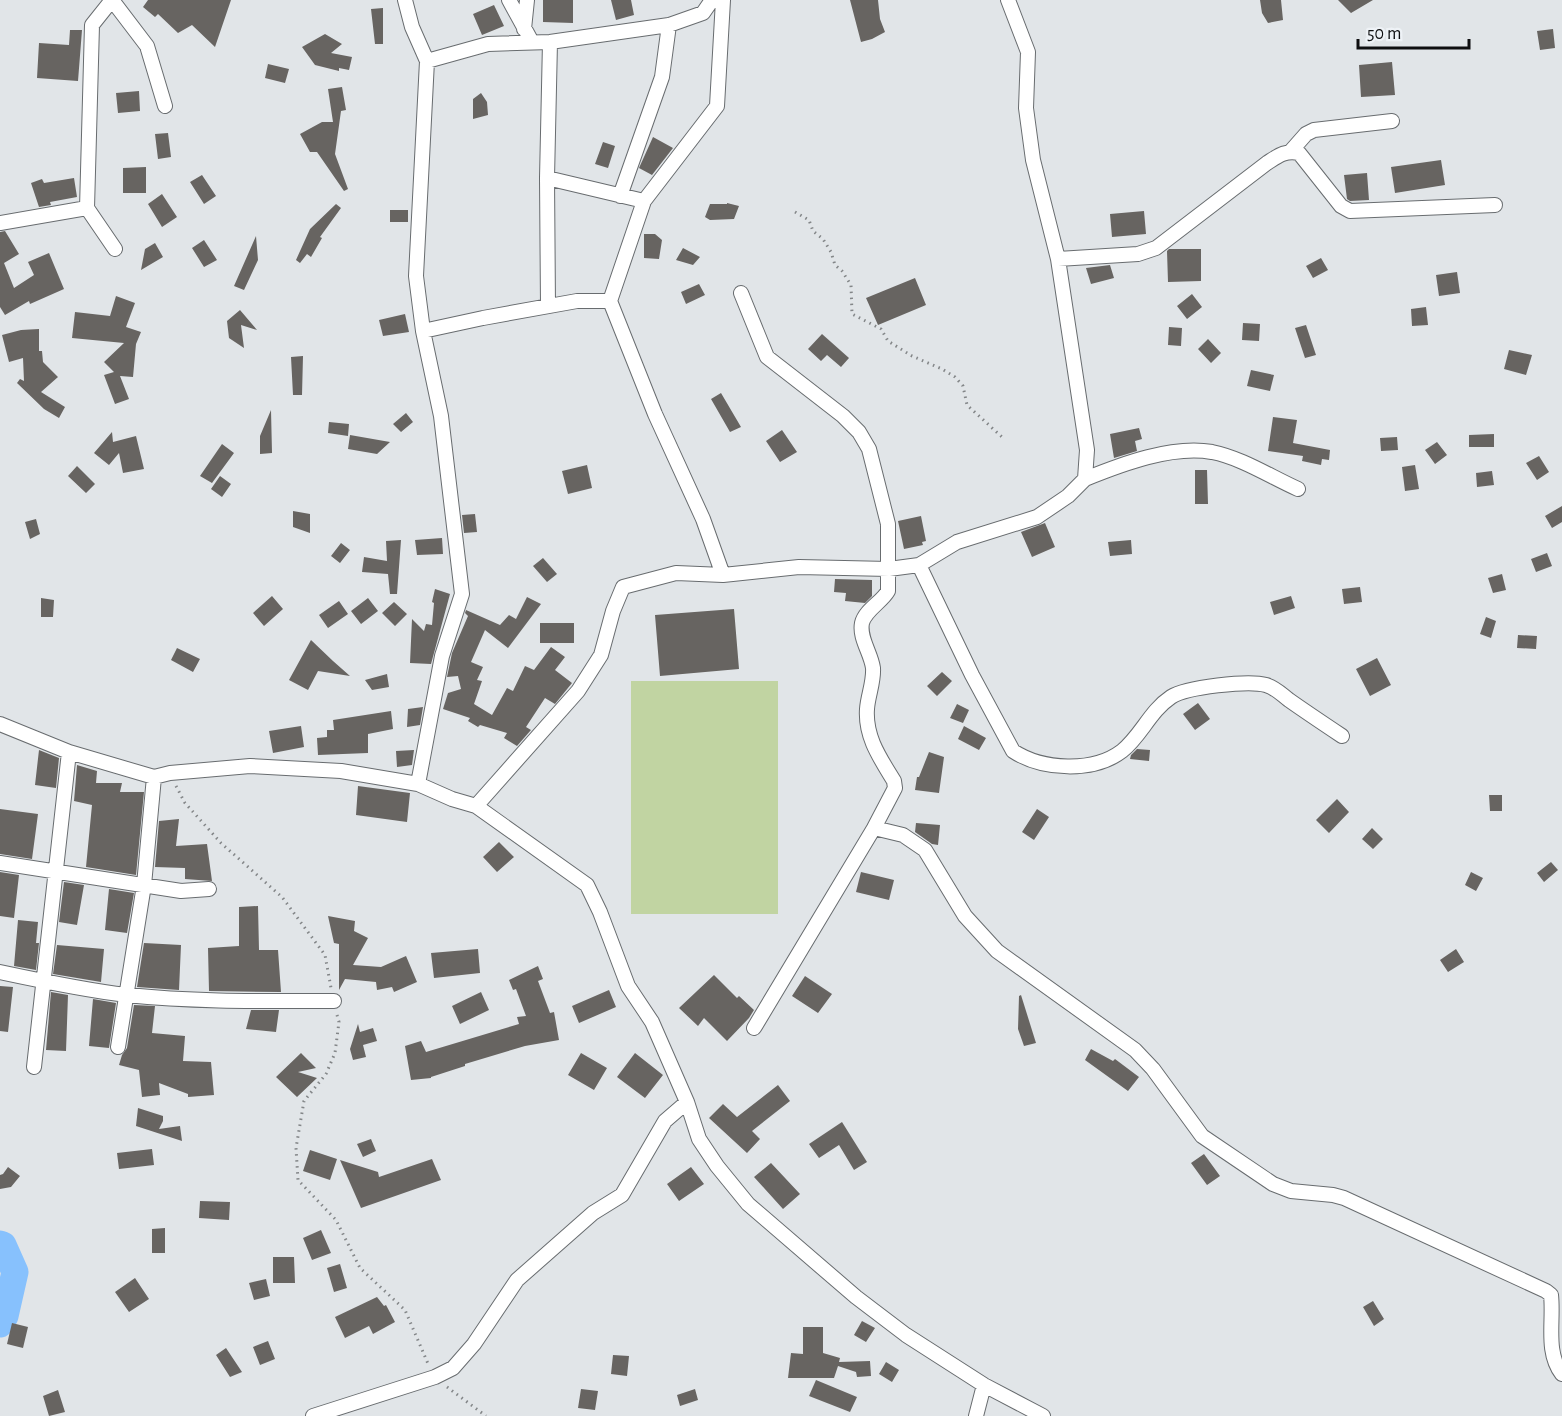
<svg xmlns="http://www.w3.org/2000/svg" width="1562" height="1416" viewBox="0 0 1562 1416" font-family="'Alegreya Sans',sans-serif">
  <rect width="100%" height="100%" fill="#e1e5e8"/>
  <path fill="#c1d4a2" d="M 631,681 L 778,681 L 778,914 L 631,914 Z"/>
  <g fill="none" stroke-linecap="round" stroke-linejoin="round">
    <path stroke="#87c1fd" stroke-width="27" d="M 0,1244 L 3,1245 L 15,1272 L 5,1316 L 0,1324"/>
  </g>
  <path fill="#676461" d="M 148,0 L 231,0 L 215,47 L 192,25 L 178,33 L 158,14 L 155,17 L 143,7 Z
    M 543,0 L 573,0 L 573,23 L 543,22 Z
    M 611,0 L 631,0 L 634,15 L 616,20 Z
    M 850,0 L 878,0 L 880,19 L 885,32 L 872,39 L 861,42 Z
    M 1260,0 L 1281,0 L 1283,20 L 1268,23 L 1262,13 Z
    M 1338,0 L 1373,0 L 1351,13 Z
    M 494,5 L 504,26 L 482,35 L 473,14 Z
    M 383,8 L 383,44 L 375,44 L 371,9 Z
    M 1553,29 L 1555,48 L 1540,50 L 1537,31 Z
    M 70,30 L 82,30 L 78,81 L 37,78 L 39,43 L 69,45 Z
    M 325,34 L 342,44 L 331,53 L 352,57 L 349,70 L 339,68 L 339,71 L 315,65 L 302,47 Z
    M 1392,62 L 1395,95 L 1361,97 L 1359,65 Z
    M 268,64 L 289,69 L 285,83 L 265,78 Z
    M 342,87 L 346,110 L 341,111 L 335,154 L 348,189 L 344,191 L 317,152 L 310,152 L 300,134 L 322,122 L 333,122 L 328,89 Z
    M 139,91 L 140,111 L 118,113 L 116,93 Z
    M 481,93 L 487,102 L 488,115 L 473,119 L 473,99 Z
    M 168,133 L 171,157 L 158,159 L 155,134 Z
    M 653,137 L 673,148 L 652,175 L 639,168 Z
    M 603,142 L 615,146 L 608,168 L 595,164 Z
    M 1441,160 L 1445,185 L 1395,193 L 1391,167 Z
    M 146,167 L 146,193 L 123,193 L 123,168 Z
    M 1367,173 L 1369,200 L 1350,201 L 1347,199 L 1344,175 Z
    M 202,175 L 216,196 L 204,204 L 190,182 Z
    M 74,178 L 77,197 L 50,202 L 51,205 L 39,207 L 31,183 L 42,179 L 44,183 Z
    M 162,194 L 177,217 L 162,227 L 148,204 Z
    M 727,203 L 739,206 L 734,219 L 710,220 L 705,217 L 710,204 L 727,204 Z
    M 336,204 L 341,208 L 320,237 L 322,238 L 311,257 L 307,254 L 300,263 L 296,260 L 310,229 Z
    M 390,210 L 408,210 L 408,222 L 390,222 Z
    M 1144,211 L 1146,234 L 1112,237 L 1110,214 Z
    M 5,231 L 19,254 L 4,263 L 14,288 L 34,275 L 28,262 L 49,253 L 64,289 L 30,304 L 29,301 L 5,315 L 0,307 L 0,232 Z
    M 644,234 L 655,234 L 662,240 L 659,259 L 644,258 Z
    M 256,236 L 258,260 L 244,290 L 234,286 Z
    M 204,240 L 217,260 L 204,267 L 192,248 Z
    M 155,243 L 163,257 L 141,270 L 145,249 Z
    M 683,248 L 700,257 L 693,265 L 676,260 Z
    M 1169,249 L 1201,249 L 1201,281 L 1168,282 L 1167,251 Z
    M 1321,258 L 1328,270 L 1313,278 L 1306,266 Z
    M 1110,265 L 1114,278 L 1091,284 L 1086,268 Z
    M 1457,272 L 1460,293 L 1439,296 L 1436,275 Z
    M 915,278 L 926,305 L 878,325 L 866,298 Z
    M 699,284 L 705,295 L 686,304 L 681,292 Z
    M 1192,294 L 1202,307 L 1187,319 L 1177,306 Z
    M 116,296 L 135,303 L 126,327 L 141,332 L 136,344 L 133,377 L 120,376 L 129,399 L 115,404 L 104,375 L 114,372 L 104,362 L 124,343 L 72,338 L 75,312 L 110,316 Z
    M 1426,307 L 1428,325 L 1412,326 L 1411,309 Z
    M 240,310 L 257,330 L 241,325 L 244,348 L 229,338 L 227,321 Z
    M 405,314 L 409,332 L 383,336 L 379,320 Z
    M 1243,323 L 1260,324 L 1259,341 L 1242,340 Z
    M 1306,325 L 1316,355 L 1305,358 L 1295,328 Z
    M 1169,327 L 1182,328 L 1181,346 L 1168,345 Z
    M 39,329 L 39,351 L 42,351 L 43,362 L 58,377 L 41,392 L 65,407 L 59,418 L 44,409 L 17,383 L 20,379 L 24,381 L 23,358 L 9,362 L 2,335 L 21,330 Z
    M 822,334 L 849,358 L 841,367 L 827,355 L 821,361 L 808,349 Z
    M 1208,339 L 1221,353 L 1211,363 L 1198,349 Z
    M 1509,350 L 1532,355 L 1526,375 L 1504,369 Z
    M 303,356 L 302,395 L 293,395 L 291,357 Z
    M 1251,370 L 1274,375 L 1270,391 L 1247,386 Z
    M 721,393 L 741,427 L 730,432 L 711,399 Z
    M 271,410 L 272,453 L 260,454 L 260,436 Z
    M 406,413 L 413,422 L 401,432 L 393,424 Z
    M 1273,417 L 1297,420 L 1293,443 L 1330,450 L 1329,460 L 1322,459 L 1321,465 L 1302,461 L 1303,456 L 1268,451 Z
    M 329,422 L 349,424 L 348,436 L 328,433 Z
    M 1139,428 L 1142,439 L 1135,441 L 1137,451 L 1114,458 L 1110,434 Z
    M 782,430 L 797,452 L 780,462 L 766,441 Z
    M 112,432 L 113,442 L 136,436 L 144,469 L 123,473 L 119,453 L 109,465 L 94,453 Z
    M 1494,434 L 1494,447 L 1469,447 L 1469,435 Z
    M 350,435 L 390,442 L 377,454 L 348,449 Z
    M 1397,437 L 1398,450 L 1381,451 L 1380,438 Z
    M 1437,442 L 1447,455 L 1435,464 L 1425,450 Z
    M 222,444 L 234,453 L 212,483 L 200,476 Z
    M 1539,456 L 1549,472 L 1537,480 L 1526,463 Z
    M 587,465 L 592,488 L 568,494 L 562,471 Z
    M 1415,465 L 1419,489 L 1405,491 L 1402,467 Z
    M 77,466 L 95,484 L 86,493 L 68,476 Z
    M 1195,470 L 1207,470 L 1208,504 L 1195,504 Z
    M 1492,471 L 1494,485 L 1477,487 L 1476,473 Z
    M 220,476 L 231,484 L 222,497 L 211,489 Z
    M 1562,506 L 1562,522 L 1552,528 L 1545,516 Z
    M 293,511 L 310,514 L 310,533 L 293,527 Z
    M 475,514 L 477,532 L 464,533 L 462,515 Z
    M 921,516 L 926,541 L 922,542 L 923,545 L 904,549 L 898,521 Z
    M 36,519 L 40,534 L 30,539 L 25,522 Z
    M 1045,523 L 1055,547 L 1032,557 L 1021,532 Z
    M 442,538 L 443,554 L 417,555 L 415,540 Z
    M 401,540 L 397,594 L 390,594 L 388,574 L 362,572 L 364,557 L 387,561 L 386,541 Z
    M 1131,540 L 1132,554 L 1110,556 L 1108,542 Z
    M 341,543 L 350,550 L 340,563 L 331,556 Z
    M 1547,553 L 1552,566 L 1536,572 L 1531,559 Z
    M 543,558 L 557,574 L 547,582 L 533,566 Z
    M 1502,574 L 1506,590 L 1493,593 L 1488,578 Z
    M 835,579 L 872,580 L 872,596 L 865,603 L 845,601 L 846,593 L 834,592 Z
    M 1360,587 L 1362,602 L 1344,604 L 1342,589 Z
    M 435,589 L 450,594 L 431,664 L 410,663 L 412,619 L 424,631 L 426,624 L 432,625 L 434,603 L 432,602 Z
    M 272,596 L 283,609 L 264,626 L 253,613 Z
    M 1291,596 L 1295,608 L 1274,615 L 1270,602 Z
    M 527,597 L 541,604 L 508,648 L 485,630 L 471,662 L 483,667 L 477,680 L 482,681 L 474,704 L 492,715 L 507,688 L 513,691 L 525,666 L 534,670 L 551,647 L 565,657 L 555,670 L 572,683 L 555,704 L 545,698 L 526,727 L 531,730 L 517,746 L 504,738 L 507,733 L 480,725 L 478,727 L 468,721 L 470,718 L 443,709 L 448,693 L 461,689 L 458,676 L 447,677 L 452,653 L 468,616 L 465,613 L 466,610 L 500,625 L 509,615 L 516,619 Z
    M 41,598 L 54,600 L 53,617 L 41,617 Z
    M 368,598 L 378,611 L 361,624 L 351,611 Z
    M 339,601 L 348,614 L 328,628 L 319,615 Z
    M 394,602 L 407,614 L 395,626 L 382,613 Z
    M 734,609 L 739,669 L 660,676 L 655,615 Z
    M 1486,617 L 1496,621 L 1491,638 L 1480,634 Z
    M 540,623 L 574,623 L 574,643 L 540,643 Z
    M 1518,635 L 1537,636 L 1536,649 L 1517,648 Z
    M 311,640 L 333,661 L 350,676 L 318,671 L 308,690 L 289,680 Z
    M 177,648 L 200,659 L 193,672 L 171,660 Z
    M 1377,658 L 1391,685 L 1370,696 L 1356,669 Z
    M 942,672 L 952,681 L 937,696 L 927,686 Z
    M 387,674 L 389,687 L 372,690 L 365,680 Z
    M 1198,703 L 1210,719 L 1195,730 L 1183,714 Z
    M 957,704 L 969,710 L 963,723 L 950,718 Z
    M 423,707 L 420,725 L 407,727 L 408,709 Z
    M 391,711 L 393,729 L 368,734 L 368,753 L 318,755 L 317,738 L 327,737 L 327,730 L 334,730 L 333,720 Z
    M 301,726 L 304,747 L 273,753 L 269,731 Z
    M 964,726 L 986,738 L 979,750 L 958,739 Z
    M 1137,749 L 1150,750 L 1149,761 L 1130,759 L 1131,755 Z
    M 39,750 L 59,758 L 56,788 L 35,785 Z
    M 414,750 L 412,765 L 397,767 L 396,751 Z
    M 929,752 L 944,757 L 939,793 L 915,790 L 917,777 L 919,777 Z
    M 77,765 L 97,771 L 96,783 L 122,783 L 120,792 L 144,792 L 136,875 L 86,867 L 92,805 L 74,801 Z
    M 358,786 L 410,793 L 407,822 L 356,815 Z
    M 1489,795 L 1502,795 L 1502,811 L 1490,811 Z
    M 1337,799 L 1349,812 L 1329,833 L 1316,820 Z
    M 0,809 L 38,814 L 32,859 L 0,854 Z
    M 1037,809 L 1049,817 L 1034,840 L 1022,832 Z
    M 179,819 L 176,846 L 207,844 L 212,881 L 185,879 L 185,868 L 155,867 L 159,821 Z
    M 916,823 L 940,825 L 938,845 L 932,844 L 915,832 Z
    M 1372,828 L 1383,839 L 1373,849 L 1362,839 Z
    M 499,842 L 514,857 L 497,872 L 483,857 Z
    M 1551,862 L 1558,870 L 1544,882 L 1537,873 Z
    M 0,872 L 19,875 L 14,918 L 0,916 Z
    M 861,872 L 894,880 L 889,900 L 856,892 Z
    M 1471,872 L 1483,878 L 1476,891 L 1465,885 Z
    M 64,882 L 84,885 L 77,925 L 59,922 Z
    M 109,889 L 134,893 L 127,933 L 105,930 Z
    M 258,906 L 259,950 L 278,950 L 281,992 L 209,991 L 208,948 L 239,946 L 239,907 Z
    M 328,916 L 355,921 L 354,931 L 368,938 L 353,965 L 381,967 L 406,956 L 417,982 L 394,992 L 392,987 L 377,990 L 376,982 L 345,979 L 339,990 L 339,944 L 334,943 Z
    M 18,920 L 38,922 L 36,943 L 39,943 L 36,970 L 14,966 Z
    M 144,943 L 181,945 L 179,990 L 137,987 Z
    M 57,945 L 104,949 L 101,982 L 53,974 Z
    M 478,949 L 480,973 L 434,978 L 431,953 Z
    M 1456,949 L 1464,962 L 1448,972 L 1440,960 Z
    M 538,966 L 543,979 L 538,981 L 550,1013 L 554,1012 L 559,1040 L 525,1046 L 465,1064 L 465,1066 L 431,1077 L 431,1078 L 411,1080 L 405,1046 L 421,1041 L 426,1052 L 519,1024 L 517,1017 L 526,1016 L 516,989 L 513,990 L 509,980 Z
    M 714,975 L 737,998 L 739,996 L 754,1010 L 749,1018 L 727,1041 L 704,1018 L 698,1026 L 679,1008 Z
    M 805,976 L 832,994 L 818,1013 L 792,996 Z
    M 0,986 L 13,987 L 8,1032 L 0,1031 Z
    M 609,990 L 616,1007 L 579,1023 L 572,1006 Z
    M 51,992 L 68,995 L 66,1051 L 46,1050 Z
    M 481,992 L 489,1010 L 460,1024 L 452,1006 Z
    M 1021,995 L 1036,1043 L 1024,1046 L 1018,1029 L 1019,996 Z
    M 93,999 L 116,1003 L 109,1048 L 89,1046 Z
    M 134,1005 L 155,1006 L 152,1033 L 185,1036 L 183,1061 L 211,1062 L 214,1095 L 188,1097 L 188,1094 L 159,1083 L 160,1095 L 142,1097 L 139,1070 L 119,1065 L 122,1055 L 127,1048 Z
    M 251,1010 L 279,1010 L 276,1032 L 246,1029 Z
    M 358,1024 L 360,1032 L 373,1028 L 377,1041 L 363,1045 L 366,1057 L 353,1060 L 350,1049 Z
    M 1091,1049 L 1113,1061 L 1115,1059 L 1139,1077 L 1128,1091 L 1085,1060 Z
    M 301,1053 L 316,1068 L 298,1072 L 317,1078 L 297,1097 L 276,1077 Z
    M 581,1053 L 607,1068 L 594,1090 L 568,1075 Z
    M 635,1053 L 663,1075 L 645,1098 L 617,1077 Z
    M 778,1085 L 790,1101 L 752,1131 L 760,1139 L 747,1153 L 709,1118 L 723,1104 L 737,1117 Z
    M 138,1108 L 163,1116 L 163,1121 L 159,1129 L 180,1126 L 182,1141 L 136,1126 Z
    M 842,1122 L 867,1162 L 854,1170 L 839,1145 L 819,1158 L 809,1144 Z
    M 371,1139 L 376,1151 L 363,1157 L 357,1144 Z
    M 152,1149 L 154,1165 L 119,1169 L 117,1153 Z
    M 310,1150 L 337,1159 L 330,1180 L 303,1171 Z
    M 1204,1154 L 1220,1176 L 1207,1185 L 1191,1163 Z
    M 432,1159 L 441,1180 L 361,1208 L 340,1160 L 378,1172 L 379,1177 Z
    M 771,1163 L 800,1194 L 783,1209 L 754,1177 Z
    M 8,1167 L 20,1176 L 11,1187 L 0,1189 L 0,1175 L 3,1174 Z
    M 691,1167 L 704,1184 L 679,1201 L 667,1184 Z
    M 200,1201 L 230,1202 L 229,1220 L 199,1218 Z
    M 165,1228 L 165,1253 L 152,1253 L 152,1229 Z
    M 321,1230 L 331,1253 L 312,1260 L 303,1238 Z
    M 273,1257 L 294,1257 L 295,1283 L 273,1283 Z
    M 340,1264 L 347,1288 L 334,1292 L 327,1268 Z
    M 135,1278 L 149,1299 L 129,1312 L 115,1292 Z
    M 266,1279 L 270,1296 L 254,1300 L 249,1283 Z
    M 377,1297 L 384,1306 L 386,1305 L 395,1322 L 373,1334 L 369,1326 L 345,1338 L 335,1317 Z
    M 1373,1301 L 1384,1319 L 1374,1326 L 1363,1307 Z
    M 862,1321 L 875,1328 L 866,1342 L 854,1335 Z
    M 12,1323 L 28,1327 L 23,1348 L 7,1344 Z
    M 803,1327 L 823,1327 L 823,1353 L 840,1358 L 839,1362 L 870,1361 L 871,1376 L 857,1377 L 856,1372 L 838,1366 L 834,1378 L 788,1378 L 791,1353 L 803,1354 Z
    M 268,1341 L 275,1359 L 260,1365 L 253,1347 Z
    M 226,1348 L 242,1372 L 230,1377 L 216,1355 Z
    M 613,1355 L 629,1356 L 627,1376 L 611,1374 Z
    M 886,1362 L 899,1370 L 892,1382 L 879,1374 Z
    M 816,1380 L 857,1397 L 850,1412 L 809,1396 Z
    M 581,1389 L 598,1391 L 595,1410 L 578,1408 Z
    M 695,1389 L 698,1400 L 680,1406 L 677,1395 Z
    M 58,1390 L 65,1412 L 49,1416 L 43,1396 Z"/>
  <g fill="none" stroke-linecap="round" stroke-linejoin="round">
    <defs>
      <path id="minor" d="M 405,0 L 412,27 L 427,61 L 416,276 L 423,331 L 441,416 L 462,594 L 442,656 L 418,784
        M 509,0 L 532,42
        M 723,0 L 717,106 L 644,201 L 610,301 L 655,414 L 703,519 L 723,575
        M 524,29 L 527,0
        M 427,61 L 488,44 L 550,42 L 669,25 L 703,13 L 712,0
        M 1291,151 L 1306,134 L 1314,130 L 1392,121
        M 547,178 L 644,201
        M 620,196 L 662,77 L 669,25
        M 87,208 L 115,249
        M 0,223 L 87,208 L 92,25 L 112,0 L 147,46 L 165,106
        M 1058,259 L 1138,254 L 1156,248 L 1267,163 C 1278,156 1285,150 1299,153 L 1341,206 L 1350,211 L 1495,205
        M 741,293 L 767,357 L 843,416 L 859,432 L 869,449 L 888,524 L 888,591 C 882,602 865,610 862,623 C 859,638 871,653 873,668 C 874,682 868,695 867,709 C 865,737 880,758 894,781 L 895,788 L 874,828 L 754,1028
        M 548,306 L 547,178 L 550,42
        M 423,331 L 483,318 L 577,301 L 610,301
        M 1085,479 C 1122,464 1172,445 1212,452 C 1242,458 1271,477 1298,489
        M 919,565 L 972,675 L 1013,751 C 1042,770 1093,773 1122,751 C 1141,736 1150,711 1171,697 C 1186,687 1249,680 1266,685 C 1276,688 1281,694 1289,700 C 1306,712 1324,724 1342,736
        M 0,724 L 69,752 L 154,777 L 170,773 L 250,766 L 341,771 L 418,784 L 452,799 L 476,806 L 587,885 L 600,912 L 628,986 L 652,1022 L 687,1102 L 699,1139 L 717,1166 L 748,1204 L 856,1297 L 906,1335 L 984,1385 L 1043,1416
        M 476,806 L 578,691 L 601,655 L 613,611 L 623,587 L 676,573 L 723,575 L 799,567 L 889,569 L 919,565 L 957,542 L 1037,517 L 1068,496 L 1085,479 L 1087,450 L 1058,259 L 1033,160 L 1026,108 L 1028,52 L 1008,0
        M 874,828 L 903,835 L 925,850 L 965,916 L 997,951 L 1135,1050 L 1153,1069 L 1202,1136 L 1273,1184 L 1291,1191 L 1333,1195 L 1344,1198 L 1546,1291 L 1551,1295 C 1554,1321 1545,1352 1562,1374
        M 0,863 L 181,891 L 209,889
        M 0,972 C 42,981 84,990 127,995 C 195,1002 265,1001 334,1001
        M 118,1047 L 144,885 L 154,777
        M 34,1067 L 69,752
        M 313,1416 L 435,1377 L 453,1368 L 474,1344 L 517,1280 L 593,1213 L 622,1195 L 665,1121 L 687,1102
        M 976,1416 L 984,1385"/>
    </defs>
    <use href="#minor" stroke="#686c6f" stroke-width="16"/>
    <path stroke="#838688" stroke-width="3" stroke-dasharray="1.5 4.5" stroke-linecap="butt" d="M 795,212 L 809,220 L 813,231 L 823,239 L 831,252 L 835,265 L 842,271 L 851,285 L 852,314 L 881,329 L 888,341 L 912,356 L 942,369 L 955,377 L 963,386 L 967,405 L 1002,437
      M 176,786 L 185,803 L 221,843 L 282,897 L 325,955 L 331,988
      M 337,1015 L 339,1022 L 335,1053 L 326,1074 L 304,1101 L 296,1148 L 298,1180 L 336,1220 L 360,1268 L 405,1310 L 429,1366
      M 447,1387 L 486,1416"/>
    <use href="#minor" stroke="#fff" stroke-width="14"/>
  </g>
  <path d="M1358 39v9h111v-9" fill="none" stroke="#0e0f10" stroke-width="3"/>
  <text x="1367" y="39" font-size="18" fill="#0e0f10" stroke="#eef2f6" stroke-width="4.5" paint-order="stroke">50 m</text>
</svg>
